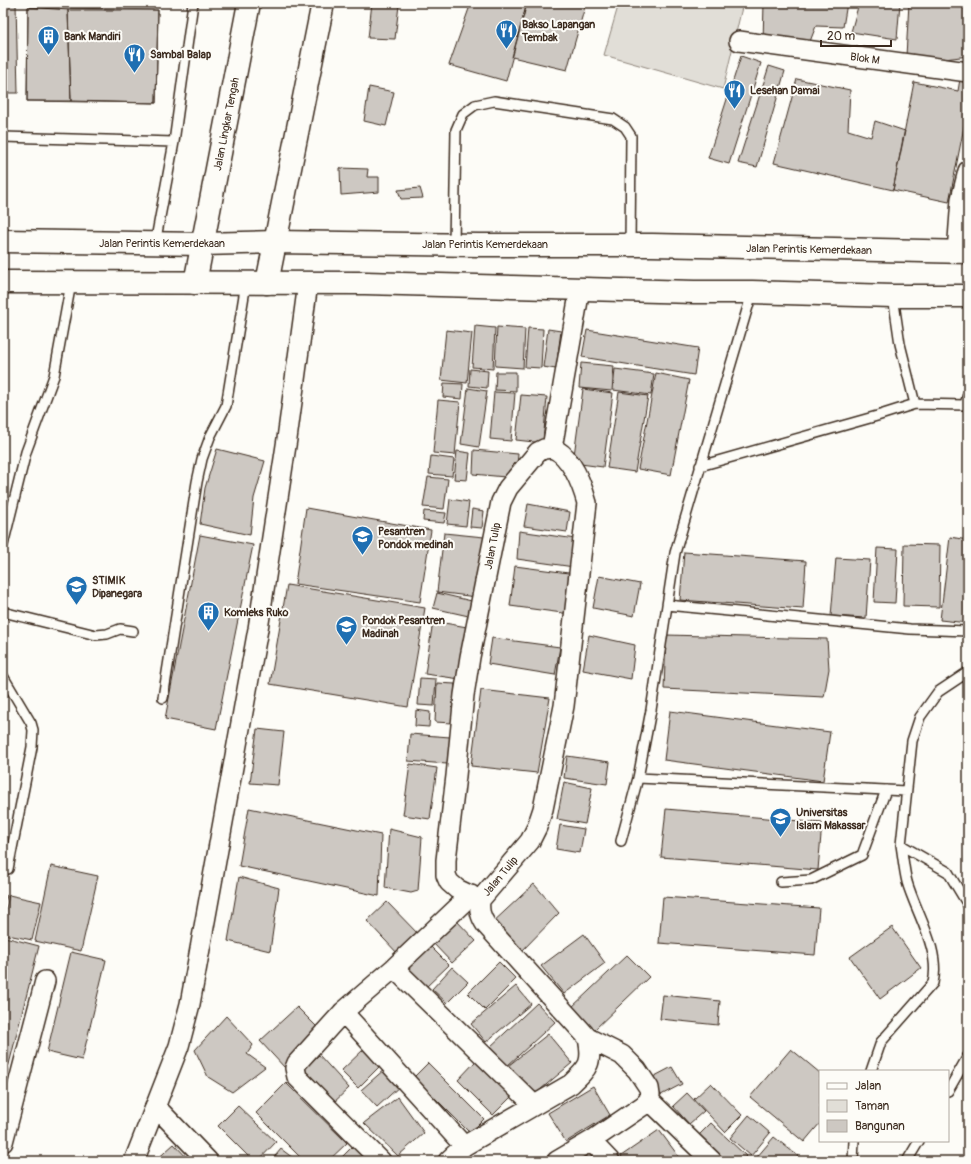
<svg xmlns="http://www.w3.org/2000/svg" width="971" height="1164" viewBox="0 0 971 1164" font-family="Pangolin,sans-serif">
  <rect width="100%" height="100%" fill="#fdfcf7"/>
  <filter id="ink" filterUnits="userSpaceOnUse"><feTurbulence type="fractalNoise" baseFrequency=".025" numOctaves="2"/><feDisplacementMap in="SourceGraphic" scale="8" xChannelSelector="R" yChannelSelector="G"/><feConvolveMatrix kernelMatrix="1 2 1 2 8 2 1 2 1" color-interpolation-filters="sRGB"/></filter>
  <g filter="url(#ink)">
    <path fill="#e1ded7" stroke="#8e847a" d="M 619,3 L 743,3 L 723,89 L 604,55 Z"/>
    <path fill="#cdc8c2" stroke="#3b2a1e" d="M 3,3 L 16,3 L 18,93 L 3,93 Z
      M 372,3 L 399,5 L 395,39 L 368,38 Z
      M 471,3 L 527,3 L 506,81 L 449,65 Z
      M 527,3 L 586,3 L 567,70 L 512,57 Z
      M 764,3 L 847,3 L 843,27 L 816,26 L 809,44 L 763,42 Z
      M 859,3 L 900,3 L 897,39 L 851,32 Z
      M 909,3 L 968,3 L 968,56 L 937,60 L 906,56 Z
      M 28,7 L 158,10 L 156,103 L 27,101 Z
      M 28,7 L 68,10 L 71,101 L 27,101 Z
      M 68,10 L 158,10 L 156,103 L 71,101 Z
      M 741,56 L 761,63 L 729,164 L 708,158 Z
      M 769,66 L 785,71 L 757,167 L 738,163 Z
      M 797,79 L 850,90 L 848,130 L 871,137 L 875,121 L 905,131 L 893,190 L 774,163 Z
      M 960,79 L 968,81 L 968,107 L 949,202 L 893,190 L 914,82 L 958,91 Z
      M 369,87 L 394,92 L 386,126 L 364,121 Z
      M 340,168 L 368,169 L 367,177 L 379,177 L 379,192 L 341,195 Z
      M 420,188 L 423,198 L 401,199 L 398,190 Z
      M 475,326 L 495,328 L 493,369 L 472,367 Z
      M 497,327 L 525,329 L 523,368 L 495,366 Z
      M 528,328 L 543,329 L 541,368 L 525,367 Z
      M 548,329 L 561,331 L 556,369 L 543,367 Z
      M 446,330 L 472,333 L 467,383 L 441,380 Z
      M 587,330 L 698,348 L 694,375 L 582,357 Z
      M 581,363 L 614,366 L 612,391 L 579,388 Z
      M 470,369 L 488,371 L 487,388 L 469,386 Z
      M 615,369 L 654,374 L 651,395 L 613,390 Z
      M 496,372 L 516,372 L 516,391 L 495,390 Z
      M 656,373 L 689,380 L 671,475 L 638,469 Z
      M 444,383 L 463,384 L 462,399 L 443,397 Z
      M 468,388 L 487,391 L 479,447 L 461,444 Z
      M 583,389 L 613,393 L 603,467 L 573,463 Z
      M 494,392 L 515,393 L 511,441 L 490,439 Z
      M 619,392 L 648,396 L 635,472 L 607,468 Z
      M 521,395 L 547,397 L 543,443 L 516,440 Z
      M 438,400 L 460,402 L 455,455 L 433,453 Z
      M 217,449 L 265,461 L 254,498 L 250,535 L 200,524 L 205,488 Z
      M 474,450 L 518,454 L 516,478 L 473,474 Z
      M 457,451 L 470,453 L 467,480 L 454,479 Z
      M 431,456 L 454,459 L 452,476 L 429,474 Z
      M 428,477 L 448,479 L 444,509 L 423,507 Z
      M 450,499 L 469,502 L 466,526 L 447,524 Z
      M 528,504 L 570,512 L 567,532 L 524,526 Z
      M 306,508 L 431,530 L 420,602 L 295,584 Z
      M 472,509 L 484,511 L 482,528 L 470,527 Z
      M 424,511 L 446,513 L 444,523 L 423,521 Z
      M 519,531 L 576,539 L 574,567 L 517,559 Z
      M 444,533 L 484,537 L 476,597 L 437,592 Z
      M 200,535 L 253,545 L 216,729 L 165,719 Z
      M 950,537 L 968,540 L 968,623 L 940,620 Z
      M 904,544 L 940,545 L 939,607 L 903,606 Z
      M 877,548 L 898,549 L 895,603 L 874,602 Z
      M 684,552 L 806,561 L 803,609 L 680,600 Z
      M 836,558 L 870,560 L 866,618 L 831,616 Z
      M 515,566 L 576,574 L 570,614 L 510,606 Z
      M 599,576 L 640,584 L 634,616 L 593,608 Z
      M 287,585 L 425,608 L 408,707 L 270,684 Z
      M 437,593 L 476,602 L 473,617 L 433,608 Z
      M 433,621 L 467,627 L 460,679 L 425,674 Z
      M 589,635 L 635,645 L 631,679 L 583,670 Z
      M 666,635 L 827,639 L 829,669 L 824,697 L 664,689 Z
      M 492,638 L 560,647 L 555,675 L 488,664 Z
      M 420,678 L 436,679 L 434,706 L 418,705 Z
      M 437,683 L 455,684 L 452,723 L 435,722 Z
      M 481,690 L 550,698 L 537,773 L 471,766 Z
      M 416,710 L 430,712 L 429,727 L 415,726 Z
      M 670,711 L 830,732 L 823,781 L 664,760 Z
      M 257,729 L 284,732 L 278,785 L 250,783 Z
      M 410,734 L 450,737 L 447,764 L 408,761 Z
      M 567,756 L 610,762 L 607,784 L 564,778 Z
      M 410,764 L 437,768 L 430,819 L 403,815 Z
      M 564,782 L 592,788 L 585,824 L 557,819 Z
      M 249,808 L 381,835 L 379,896 L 239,866 Z
      M 666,809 L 822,823 L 818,870 L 661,857 Z
      M 560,825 L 584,829 L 580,853 L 556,849 Z
      M 389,829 L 422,837 L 418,891 L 411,893 L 385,888 Z
      M 51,866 L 98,876 L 81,951 L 35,941 Z
      M 239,877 L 279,888 L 270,951 L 228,941 Z
      M 534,884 L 559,913 L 519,954 L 491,924 Z
      M 3,894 L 7,896 L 3,908 Z
      M 9,895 L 41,902 L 32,940 L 3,934 L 3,922 Z
      M 663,897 L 819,908 L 815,955 L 659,943 Z
      M 387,902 L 421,937 L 400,956 L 367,921 Z
      M 456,920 L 476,941 L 452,963 L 432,942 Z
      M 892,927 L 921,968 L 880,999 L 850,957 Z
      M 584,934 L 605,963 L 564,994 L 541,966 Z
      M 5,937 L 39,946 L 3,1088 L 3,943 Z
      M 430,946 L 449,965 L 425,988 L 406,969 Z
      M 71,952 L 106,960 L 82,1060 L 47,1052 Z
      M 627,955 L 649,977 L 593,1031 L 571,1008 Z
      M 499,962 L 516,979 L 485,1010 L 468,993 Z
      M 452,967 L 468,982 L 447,1003 L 432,989 Z
      M 516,986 L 531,1004 L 486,1042 L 471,1024 Z
      M 663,995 L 720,1001 L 718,1025 L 660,1019 Z
      M 537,1003 L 555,1022 L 507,1066 L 490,1047 Z
      M 297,1007 L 323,1033 L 285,1068 L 260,1041 Z
      M 226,1016 L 253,1045 L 247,1054 L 265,1067 L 232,1092 L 208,1077 L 195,1050 Z
      M 548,1034 L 572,1063 L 534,1095 L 508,1066 Z
      M 364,1049 L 380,1066 L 358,1088 L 341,1071 Z
      M 791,1049 L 820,1073 L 820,1123 L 804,1142 L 750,1097 Z
      M 319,1055 L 349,1088 L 331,1105 L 300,1072 Z
      M 476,1061 L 512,1096 L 493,1115 L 458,1080 Z
      M 428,1063 L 484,1119 L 470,1133 L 414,1077 Z
      M 672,1067 L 682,1084 L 661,1095 L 651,1078 Z
      M 386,1068 L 401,1085 L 377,1107 L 361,1090 Z
      M 286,1083 L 347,1143 L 328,1161 L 304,1161 L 256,1113 Z
      M 711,1083 L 742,1115 L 725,1132 L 694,1099 Z
      M 593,1086 L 610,1115 L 566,1142 L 548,1113 Z
      M 687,1093 L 704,1111 L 689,1124 L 673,1106 Z
      M 398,1097 L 424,1133 L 398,1156 L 364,1123 Z
      M 238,1106 L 276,1142 L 258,1161 L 253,1161 L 218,1126 Z
      M 749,1115 L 770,1133 L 751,1156 L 730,1138 Z
      M 711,1123 L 746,1156 L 741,1161 L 724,1161 L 698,1136 Z
      M 659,1130 L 682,1161 L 626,1161 L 621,1156 Z
      M 774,1137 L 798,1156 L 793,1161 L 762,1161 L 757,1157 Z
      M 356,1143 L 374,1161 L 338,1161 Z
      M 174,1144 L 190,1161 L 155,1161 Z
      M 281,1149 L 297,1161 L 271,1161 Z"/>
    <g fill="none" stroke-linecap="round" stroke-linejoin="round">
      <defs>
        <path id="lane" d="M 3,137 L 174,142
          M 155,244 L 174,142 L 193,3
          M 454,244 L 456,130 L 463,114 L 475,105 L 494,101 L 613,119 L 625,127 L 631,136 L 630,245
          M 915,404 L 965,405 L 968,394
          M 700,466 L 877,416 L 915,404 L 900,344 L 893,296
          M 3,545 L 26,452 L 54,376 L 71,283
          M 667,605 L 910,629 L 968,631
          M 3,612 L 96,635 L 107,634 L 120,629 L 133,631
          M 968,672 L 938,692 L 920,717 L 912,741 L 901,845 L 948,872 L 968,905
          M 3,676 L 31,723 L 33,730 L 32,747 L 8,869
          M 163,698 L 197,482 L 202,459 L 210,437 L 226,406 L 246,283
          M 638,778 L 906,791
          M 621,841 L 638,778 L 651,710 L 675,553 L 752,293
          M 781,882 L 811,880 L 862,855 L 886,790
          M 871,1071 L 881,1042 L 933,983 C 941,950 916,913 907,882 C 904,870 903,857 901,845
          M 948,1091 L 968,1056
          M 853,1161 L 854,1141
          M 907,1161 L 919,1141"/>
        <path id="street" d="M 739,41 L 968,72
          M 957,253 L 961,199 L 968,171
          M 552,448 C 571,455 582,485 587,503 L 564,706 L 543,809 L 537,827 L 530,841 L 480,900 L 457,889 L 449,882 L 446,875 L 446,860 L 456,776 L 464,695 L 470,657 L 501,502 L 508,488 L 538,452 L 544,449 Z
          M 552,448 L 580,289
          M 480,900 C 479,910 480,916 486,925 L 588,1038 L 622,1055 L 637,1070 L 649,1088 L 650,1095 L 649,1100 L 644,1105 L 591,1141 L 557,1161
          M 394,968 L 534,1105
          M 343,1012 L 464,1146
          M 649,1100 L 712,1161
          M 155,1106 L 208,1161
          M 591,1141 L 610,1161
          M 3,1142 L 45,981
          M 134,1161 L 179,1046 L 190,1004 L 258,629 L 287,439 L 308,283
          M 381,1161 L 297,1077 L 295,1068 L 297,1063 L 343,1012 L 394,968 L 471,895
          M 448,1161 L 464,1146 L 571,1084 C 589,1067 593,1063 588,1038"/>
        <path id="secondary" d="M 195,283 L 249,3
          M 267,283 L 323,3"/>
        <path id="highway" d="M 3,241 L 203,244 L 275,242 L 479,245 L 652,245 L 968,252
          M 3,282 L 365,283 L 694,292 L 752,292 L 893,296 L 968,296"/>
      </defs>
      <use href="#lane" stroke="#3b2a1e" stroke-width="12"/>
      <use href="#street" stroke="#3b2a1e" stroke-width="22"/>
      <use href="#secondary" stroke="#3b2a1e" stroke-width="25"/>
      <use href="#highway" stroke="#3b2a1e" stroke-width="25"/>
      <use href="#lane" stroke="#fdfcf7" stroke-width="9"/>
      <use href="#street" stroke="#fdfcf7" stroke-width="19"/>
      <use href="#secondary" stroke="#fdfcf7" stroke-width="22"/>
      <use href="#highway" stroke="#fdfcf7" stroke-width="22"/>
    </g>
  </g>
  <defs>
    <symbol id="restaurant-pin" viewBox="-11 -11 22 30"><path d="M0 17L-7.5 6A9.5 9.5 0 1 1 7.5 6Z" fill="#1f6fb2" stroke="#fdfcf7"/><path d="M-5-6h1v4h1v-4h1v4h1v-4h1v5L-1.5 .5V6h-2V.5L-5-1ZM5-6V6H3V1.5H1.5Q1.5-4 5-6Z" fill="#fff"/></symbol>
    <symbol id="building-pin" viewBox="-11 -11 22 30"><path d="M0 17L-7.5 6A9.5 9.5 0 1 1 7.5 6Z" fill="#1f6fb2" stroke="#fdfcf7"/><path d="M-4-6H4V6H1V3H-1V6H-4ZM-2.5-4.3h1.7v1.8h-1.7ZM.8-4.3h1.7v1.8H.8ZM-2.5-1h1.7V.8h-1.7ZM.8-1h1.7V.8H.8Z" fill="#fff"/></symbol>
    <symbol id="school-pin" viewBox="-11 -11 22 30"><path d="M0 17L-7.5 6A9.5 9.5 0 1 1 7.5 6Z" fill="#1f6fb2" stroke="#fdfcf7"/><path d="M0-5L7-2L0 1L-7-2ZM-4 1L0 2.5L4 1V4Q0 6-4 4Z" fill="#fff"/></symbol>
    <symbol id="university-pin" viewBox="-11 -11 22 30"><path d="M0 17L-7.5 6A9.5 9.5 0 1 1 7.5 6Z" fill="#1f6fb2" stroke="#fdfcf7"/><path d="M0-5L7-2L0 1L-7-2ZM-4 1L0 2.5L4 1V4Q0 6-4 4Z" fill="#fff"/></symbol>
  </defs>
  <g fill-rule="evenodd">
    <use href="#restaurant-pin" x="494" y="18" width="25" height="34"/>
    <use href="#building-pin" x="36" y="24" width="25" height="34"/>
    <use href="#restaurant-pin" x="122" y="42" width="25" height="34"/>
    <use href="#restaurant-pin" x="722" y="78" width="25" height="34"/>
    <use href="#school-pin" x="350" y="524" width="25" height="34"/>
    <use href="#university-pin" x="64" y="574" width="25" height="34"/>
    <use href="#building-pin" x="196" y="600" width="25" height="34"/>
    <use href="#school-pin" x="334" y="614" width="25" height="34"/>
    <use href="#university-pin" x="768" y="806" width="25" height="34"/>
  </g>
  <g text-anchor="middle" stroke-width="4" stroke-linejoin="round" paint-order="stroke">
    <g font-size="11" font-weight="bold" fill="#3b2a1e" stroke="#fdfcf7" text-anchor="start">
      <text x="522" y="28">Bakso Lapangan<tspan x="522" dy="13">Tembak</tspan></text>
      <text x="64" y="40">Bank Mandiri</text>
      <text x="150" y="58">Sambal Balap</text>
      <text x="750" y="94">Lesehan Damai</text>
      <text x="378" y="535">Pesantren<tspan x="378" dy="13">Pondok medinah</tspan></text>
      <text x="92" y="584">STIMIK<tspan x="92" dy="13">Dipanegara</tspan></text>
      <text x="224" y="616">Komleks Ruko</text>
      <text x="362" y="624">Pondok Pesantren<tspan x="362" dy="13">Madinah</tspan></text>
      <text x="796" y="816">Universitas<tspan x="796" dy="13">Islam Makassar</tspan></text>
    </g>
    <g font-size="11" fill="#3b2a1e" stroke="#fdfcf7">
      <text transform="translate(865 58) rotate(8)" y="4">Blok M</text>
      <text transform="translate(226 124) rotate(-79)" y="4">Jalan Lingkar Tengah</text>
      <text x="162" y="247">Jalan Perintis Kemerdekaan</text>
      <text x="485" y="248">Jalan Perintis Kemerdekaan</text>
      <text transform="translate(809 249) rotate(1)" y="4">Jalan Perintis Kemerdekaan</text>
      <text transform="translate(492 546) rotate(-79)" y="4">Jalan Tulip</text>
      <text transform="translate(500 876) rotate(-50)" y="4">Jalan Tulip</text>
    </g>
  </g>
  <rect width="971" height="1164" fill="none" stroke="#fdfcf7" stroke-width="16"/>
  <rect x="8" y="8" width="955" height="1148" fill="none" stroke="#3b2a1e" stroke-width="1.5" filter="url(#ink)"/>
  <rect x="819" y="1070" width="130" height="72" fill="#fdfcf7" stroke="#afa8a0"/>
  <rect x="827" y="1083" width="20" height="6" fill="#fdfcf7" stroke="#afa8a0"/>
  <text x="855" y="1090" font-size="12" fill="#3b2a1e">Jalan</text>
  <rect x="827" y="1100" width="20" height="12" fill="#e1ded7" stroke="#afa8a0"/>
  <text x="855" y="1110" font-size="12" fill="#3b2a1e">Taman</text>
  <rect x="827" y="1120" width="20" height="12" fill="#cdc8c2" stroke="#afa8a0"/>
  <text x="855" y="1130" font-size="12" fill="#3b2a1e">Bangunan</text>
  <path d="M821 40v6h70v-6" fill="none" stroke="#3b2a1e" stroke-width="2"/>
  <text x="827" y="40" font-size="12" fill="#3b2a1e" stroke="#fdfcf7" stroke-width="3" paint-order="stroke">20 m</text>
</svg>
